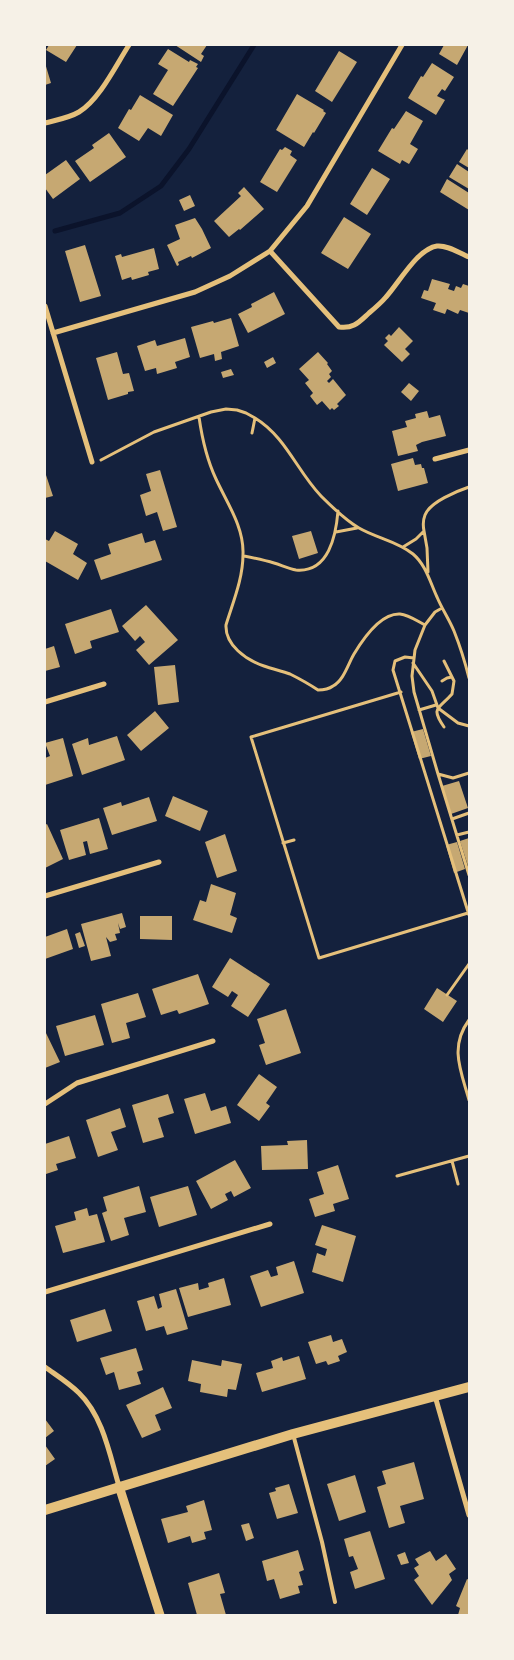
<svg xmlns="http://www.w3.org/2000/svg" width="514" height="1660" viewBox="0 0 514 1660" font-family="'DM Sans',sans-serif">
  <rect width="100%" height="100%" fill="#14213d"/>
  <g fill="none" stroke-linecap="round" stroke-linejoin="round">
    <path stroke="#0b132b" stroke-width="5" d="M 55,231 L 120,213 L 161,186 L 189,149 L 254,45"/>
  </g>
  <path fill="#c6a872" d="M 49,45 L 77,45 L 66,62 L 46,50 Z
    M 175,45 L 207,45 L 201,54 L 204,56 L 201,62 Z
    M 444,45 L 468,45 L 457,65 L 439,54 Z
    M 168,49 L 189,62 L 190,60 L 198,64 L 196,67 L 198,68 L 173,106 L 153,94 L 168,70 L 158,64 Z
    M 339,51 L 357,62 L 332,102 L 315,91 Z
    M 45,63 L 51,83 L 45,85 Z
    M 432,63 L 454,77 L 445,91 L 442,89 L 437,96 L 445,100 L 436,115 L 408,98 L 421,76 L 423,77 Z
    M 297,94 L 324,110 L 323,111 L 326,113 L 314,133 L 313,132 L 304,147 L 276,130 Z
    M 140,95 L 173,115 L 161,136 L 148,128 L 139,141 L 118,128 L 129,109 L 131,110 Z
    M 406,111 L 423,121 L 410,144 L 418,149 L 409,164 L 402,160 L 400,164 L 378,151 L 392,128 L 394,129 Z
    M 109,133 L 126,157 L 90,182 L 75,161 L 94,148 L 92,145 Z
    M 285,147 L 292,151 L 290,155 L 297,160 L 277,192 L 260,182 L 280,149 L 282,150 Z
    M 467,149 L 469,151 L 469,168 L 459,162 Z
    M 66,160 L 80,179 L 53,199 L 45,188 L 45,175 Z
    M 457,164 L 469,172 L 469,189 L 449,177 Z
    M 372,168 L 390,179 L 367,215 L 350,204 Z
    M 447,179 L 469,193 L 469,210 L 440,192 Z
    M 244,187 L 264,209 L 240,230 L 239,229 L 229,237 L 214,221 L 241,196 L 238,193 Z
    M 190,195 L 195,206 L 184,211 L 179,200 Z
    M 344,217 L 371,234 L 348,269 L 321,253 Z
    M 195,218 L 202,229 L 211,248 L 192,258 L 191,256 L 178,262 L 179,265 L 177,266 L 167,245 L 180,239 L 175,225 Z
    M 85,245 L 101,296 L 80,302 L 65,251 Z
    M 154,248 L 159,269 L 148,272 L 149,275 L 132,280 L 131,277 L 122,280 L 115,256 L 121,254 L 122,257 Z
    M 432,279 L 450,284 L 448,289 L 454,291 L 456,286 L 461,288 L 463,284 L 469,286 L 469,313 L 460,310 L 458,314 L 447,309 L 445,314 L 433,310 L 436,303 L 421,298 L 424,290 L 428,291 Z
    M 274,292 L 285,314 L 248,333 L 238,314 L 252,307 L 251,304 Z
    M 231,318 L 239,346 L 221,352 L 222,359 L 215,361 L 214,354 L 200,358 L 191,327 L 213,321 L 214,323 Z
    M 399,327 L 413,341 L 405,349 L 410,354 L 402,362 L 384,345 L 388,341 L 385,338 L 389,334 L 391,336 Z
    M 185,338 L 190,357 L 175,362 L 177,368 L 157,374 L 156,368 L 145,371 L 137,346 L 155,340 L 157,346 Z
    M 117,352 L 123,374 L 129,373 L 134,391 L 128,392 L 128,394 L 108,400 L 96,358 Z
    M 318,352 L 328,363 L 327,364 L 332,371 L 329,374 L 331,377 L 327,381 L 329,383 L 333,379 L 346,395 L 337,404 L 339,406 L 334,410 L 332,408 L 330,410 L 322,401 L 317,405 L 310,396 L 313,393 L 305,383 L 309,380 L 299,369 Z
    M 273,357 L 276,363 L 267,368 L 264,362 Z
    M 231,369 L 234,375 L 223,378 L 221,372 Z
    M 409,383 L 419,391 L 411,401 L 401,392 Z
    M 427,411 L 429,418 L 440,415 L 446,436 L 422,442 L 416,445 L 418,451 L 398,456 L 392,431 L 407,427 L 405,421 L 416,418 L 415,414 Z
    M 413,458 L 415,465 L 421,464 L 422,468 L 424,468 L 428,483 L 398,491 L 391,464 Z
    M 160,470 L 177,527 L 163,531 L 157,512 L 146,516 L 140,495 L 151,491 L 146,474 Z
    M 45,472 L 53,496 L 45,498 Z
    M 55,531 L 78,544 L 73,554 L 87,563 L 78,580 L 45,561 L 45,539 L 49,541 Z
    M 311,531 L 318,553 L 299,559 L 292,536 Z
    M 142,533 L 145,543 L 155,540 L 162,560 L 101,580 L 94,560 L 111,554 L 108,544 Z
    M 146,605 L 178,640 L 149,665 L 136,650 L 145,642 L 140,636 L 135,641 L 122,626 Z
    M 111,609 L 119,632 L 90,641 L 92,648 L 75,654 L 65,624 Z
    M 54,646 L 60,667 L 45,671 L 45,649 Z
    M 175,665 L 179,702 L 158,705 L 154,667 Z
    M 155,711 L 169,728 L 141,751 L 127,735 Z
    M 423,729 L 431,756 L 419,759 L 411,732 Z
    M 117,736 L 125,760 L 82,775 L 72,744 L 88,738 L 89,745 Z
    M 63,738 L 73,776 L 45,785 L 45,758 L 50,756 L 45,743 Z
    M 459,781 L 468,808 L 451,814 L 442,786 Z
    M 173,796 L 208,811 L 200,831 L 165,816 Z
    M 149,797 L 157,821 L 112,835 L 103,808 L 121,802 L 122,806 Z
    M 99,818 L 108,849 L 90,854 L 87,841 L 83,842 L 86,855 L 69,860 L 60,830 Z
    M 47,824 L 63,859 L 45,868 L 45,825 Z
    M 225,834 L 237,871 L 217,878 L 205,842 Z
    M 469,838 L 469,869 L 460,841 Z
    M 457,842 L 465,869 L 454,873 L 446,845 Z
    M 211,884 L 236,893 L 230,915 L 237,918 L 232,933 L 193,920 L 200,900 L 206,902 Z
    M 122,913 L 126,927 L 120,929 L 118,923 L 120,933 L 115,934 L 117,940 L 110,942 L 106,937 L 111,956 L 91,961 L 81,924 Z
    M 140,916 L 172,916 L 172,940 L 140,939 Z
    M 67,929 L 73,949 L 45,959 L 45,937 Z
    M 80,932 L 85,946 L 79,948 L 75,934 Z
    M 230,958 L 270,984 L 248,1017 L 231,1006 L 238,995 L 232,991 L 228,997 L 212,987 Z
    M 198,974 L 209,1004 L 179,1014 L 177,1010 L 161,1015 L 152,989 Z
    M 437,988 L 457,1001 L 443,1022 L 424,1009 Z
    M 138,993 L 146,1017 L 126,1023 L 130,1038 L 112,1043 L 101,1004 Z
    M 286,1009 L 301,1053 L 266,1065 L 259,1045 L 265,1043 L 257,1019 Z
    M 95,1015 L 104,1045 L 65,1056 L 56,1026 Z
    M 45,1031 L 60,1062 L 45,1068 Z
    M 259,1074 L 277,1087 L 266,1103 L 270,1106 L 259,1121 L 237,1105 Z
    M 205,1093 L 211,1111 L 226,1106 L 231,1123 L 195,1134 L 184,1099 Z
    M 168,1094 L 174,1113 L 158,1118 L 164,1137 L 143,1143 L 132,1105 Z
    M 120,1108 L 126,1127 L 111,1132 L 118,1150 L 98,1157 L 86,1120 Z
    M 69,1136 L 76,1158 L 56,1164 L 58,1170 L 46,1174 L 45,1144 Z
    M 307,1140 L 308,1169 L 262,1170 L 261,1146 L 288,1145 L 287,1141 Z
    M 235,1160 L 251,1188 L 234,1197 L 231,1191 L 225,1194 L 228,1200 L 211,1209 L 196,1181 Z
    M 338,1165 L 349,1199 L 333,1204 L 335,1211 L 315,1217 L 309,1199 L 324,1194 L 317,1172 Z
    M 139,1186 L 146,1212 L 124,1218 L 129,1235 L 111,1241 L 102,1213 L 107,1211 L 103,1197 Z
    M 188,1186 L 197,1215 L 159,1227 L 150,1197 Z
    M 87,1208 L 89,1216 L 97,1214 L 105,1242 L 63,1253 L 55,1226 L 76,1220 L 74,1212 Z
    M 322,1225 L 356,1236 L 343,1282 L 312,1272 L 317,1253 L 325,1256 L 327,1249 L 315,1245 Z
    M 294,1261 L 304,1293 L 261,1307 L 250,1276 L 268,1270 L 271,1277 L 278,1275 L 276,1267 Z
    M 224,1278 L 231,1305 L 188,1317 L 179,1288 L 198,1283 L 199,1290 L 209,1287 L 208,1283 Z
    M 176,1289 L 188,1329 L 167,1335 L 164,1326 L 146,1331 L 137,1301 L 154,1296 L 158,1309 L 162,1307 L 159,1294 Z
    M 105,1309 L 112,1331 L 77,1342 L 70,1320 Z
    M 331,1335 L 333,1342 L 342,1339 L 347,1352 L 338,1356 L 340,1361 L 328,1365 L 326,1361 L 316,1364 L 308,1342 Z
    M 136,1348 L 143,1370 L 137,1372 L 141,1384 L 119,1390 L 114,1372 L 106,1375 L 100,1358 Z
    M 299,1356 L 306,1379 L 262,1392 L 256,1373 L 273,1368 L 271,1361 L 282,1357 L 283,1361 Z
    M 192,1360 L 221,1366 L 222,1360 L 242,1364 L 236,1390 L 228,1389 L 227,1397 L 200,1392 L 201,1384 L 188,1381 Z
    M 163,1387 L 172,1408 L 155,1415 L 161,1430 L 142,1438 L 126,1405 Z
    M 45,1419 L 54,1431 L 45,1438 Z
    M 45,1445 L 55,1459 L 45,1466 Z
    M 414,1462 L 424,1499 L 400,1506 L 405,1523 L 389,1528 L 377,1487 L 386,1484 L 382,1471 Z
    M 355,1475 L 366,1512 L 339,1521 L 327,1484 Z
    M 289,1484 L 298,1513 L 277,1519 L 269,1493 L 276,1491 L 275,1488 Z
    M 204,1500 L 212,1530 L 204,1532 L 206,1539 L 192,1543 L 190,1536 L 168,1543 L 161,1519 L 188,1512 L 186,1506 Z
    M 249,1523 L 254,1538 L 246,1541 L 241,1525 Z
    M 370,1531 L 385,1579 L 355,1589 L 350,1572 L 358,1569 L 353,1556 L 349,1557 L 344,1539 Z
    M 298,1550 L 304,1570 L 299,1572 L 303,1585 L 298,1586 L 300,1593 L 280,1599 L 274,1579 L 267,1581 L 262,1561 Z
    M 430,1551 L 436,1561 L 446,1554 L 456,1569 L 449,1574 L 452,1580 L 432,1605 L 414,1580 L 419,1576 L 414,1568 L 419,1565 L 415,1559 Z
    M 405,1552 L 409,1563 L 401,1565 L 397,1555 Z
    M 219,1573 L 225,1593 L 220,1594 L 226,1615 L 197,1615 L 188,1583 Z
    M 467,1579 L 469,1580 L 469,1615 L 458,1615 L 460,1608 L 456,1606 Z"/>
  <g fill="none" stroke-linecap="round" stroke-linejoin="round">
    <path stroke="#e5c07b" stroke-width="3" d="M 199,417 C 202,438 207,460 216,479 C 227,503 244,527 243,554 C 243,579 233,602 226,625 C 225,645 246,660 264,666 C 272,669 282,671 290,674 C 300,679 309,684 318,690 C 324,690 329,689 333,686 C 344,680 348,664 354,654 C 363,639 380,613 400,614 C 409,615 417,621 425,625
      M 255,418 C 286,437 297,471 321,496 C 332,507 345,520 359,528 C 376,538 397,541 413,554 C 426,565 430,582 437,597 C 442,609 449,619 454,631 C 460,646 465,662 469,678
      M 101,460 L 154,432 L 211,412 L 226,409 L 237,410 L 246,413 L 255,418 L 252,433
      M 424,531 L 427,548 L 428,572
      M 336,532 L 357,528
      M 403,547 L 416,539 L 424,531 C 423,526 423,520 425,515 C 430,502 457,491 469,487
      M 244,556 C 254,558 264,560 274,563 C 281,565 289,569 296,570 C 329,573 336,535 338,511
      M 442,608 L 435,612 L 425,625 L 415,650 L 412,676 L 414,692 L 438,774 L 453,778 L 469,773
      M 414,658 L 405,657 L 395,661 L 393,670 L 469,915
      M 413,663 L 432,691 L 438,708 L 458,723 L 469,726
      M 442,681 L 447,678 L 452,677
      M 401,692 L 251,737 L 319,958 L 468,913
      M 419,710 L 436,705
      M 444,727 C 430,707 439,709 452,694 L 454,681 L 444,661
      M 438,774 L 469,875
      M 452,819 L 469,813
      M 457,835 L 469,832
      M 283,843 L 294,840
      M 447,995 L 469,964
      M 469,1020 C 449,1047 461,1071 469,1100
      M 452,1161 L 458,1184
      M 397,1176 L 469,1156"/>
    <path stroke="#e5c07b" stroke-width="4" d="M 293,1434 L 322,1542 L 335,1602"/>
    <path stroke="#e5c07b" stroke-width="5" d="M 45,123 C 56,120 69,118 79,112 C 100,99 116,65 129,45
      M 270,251 L 339,327 C 354,329 359,322 369,313 C 375,308 381,303 386,297 C 399,283 417,249 437,246 C 448,245 459,253 469,257
      M 45,306 L 92,462
      M 53,333 L 195,292 L 230,276 L 270,251 L 307,206 L 402,45
      M 435,459 L 469,450
      M 45,702 L 104,684
      M 45,896 L 159,862
      M 45,1104 L 77,1083 L 213,1041
      M 45,1292 L 270,1224
      M 45,1367 C 56,1375 69,1383 79,1393 C 103,1416 110,1456 119,1486
      M 435,1396 L 469,1515"/>
    <path stroke="#e5c07b" stroke-width="9" d="M 119,1486 L 160,1615"/>
    <path stroke="#e5c07b" stroke-width="10" d="M 45,1510 L 293,1434 L 469,1387"/>
  </g>
  <rect width="514" height="1660" fill="none" stroke="#f6f1e7" stroke-width="92"/>
</svg>
